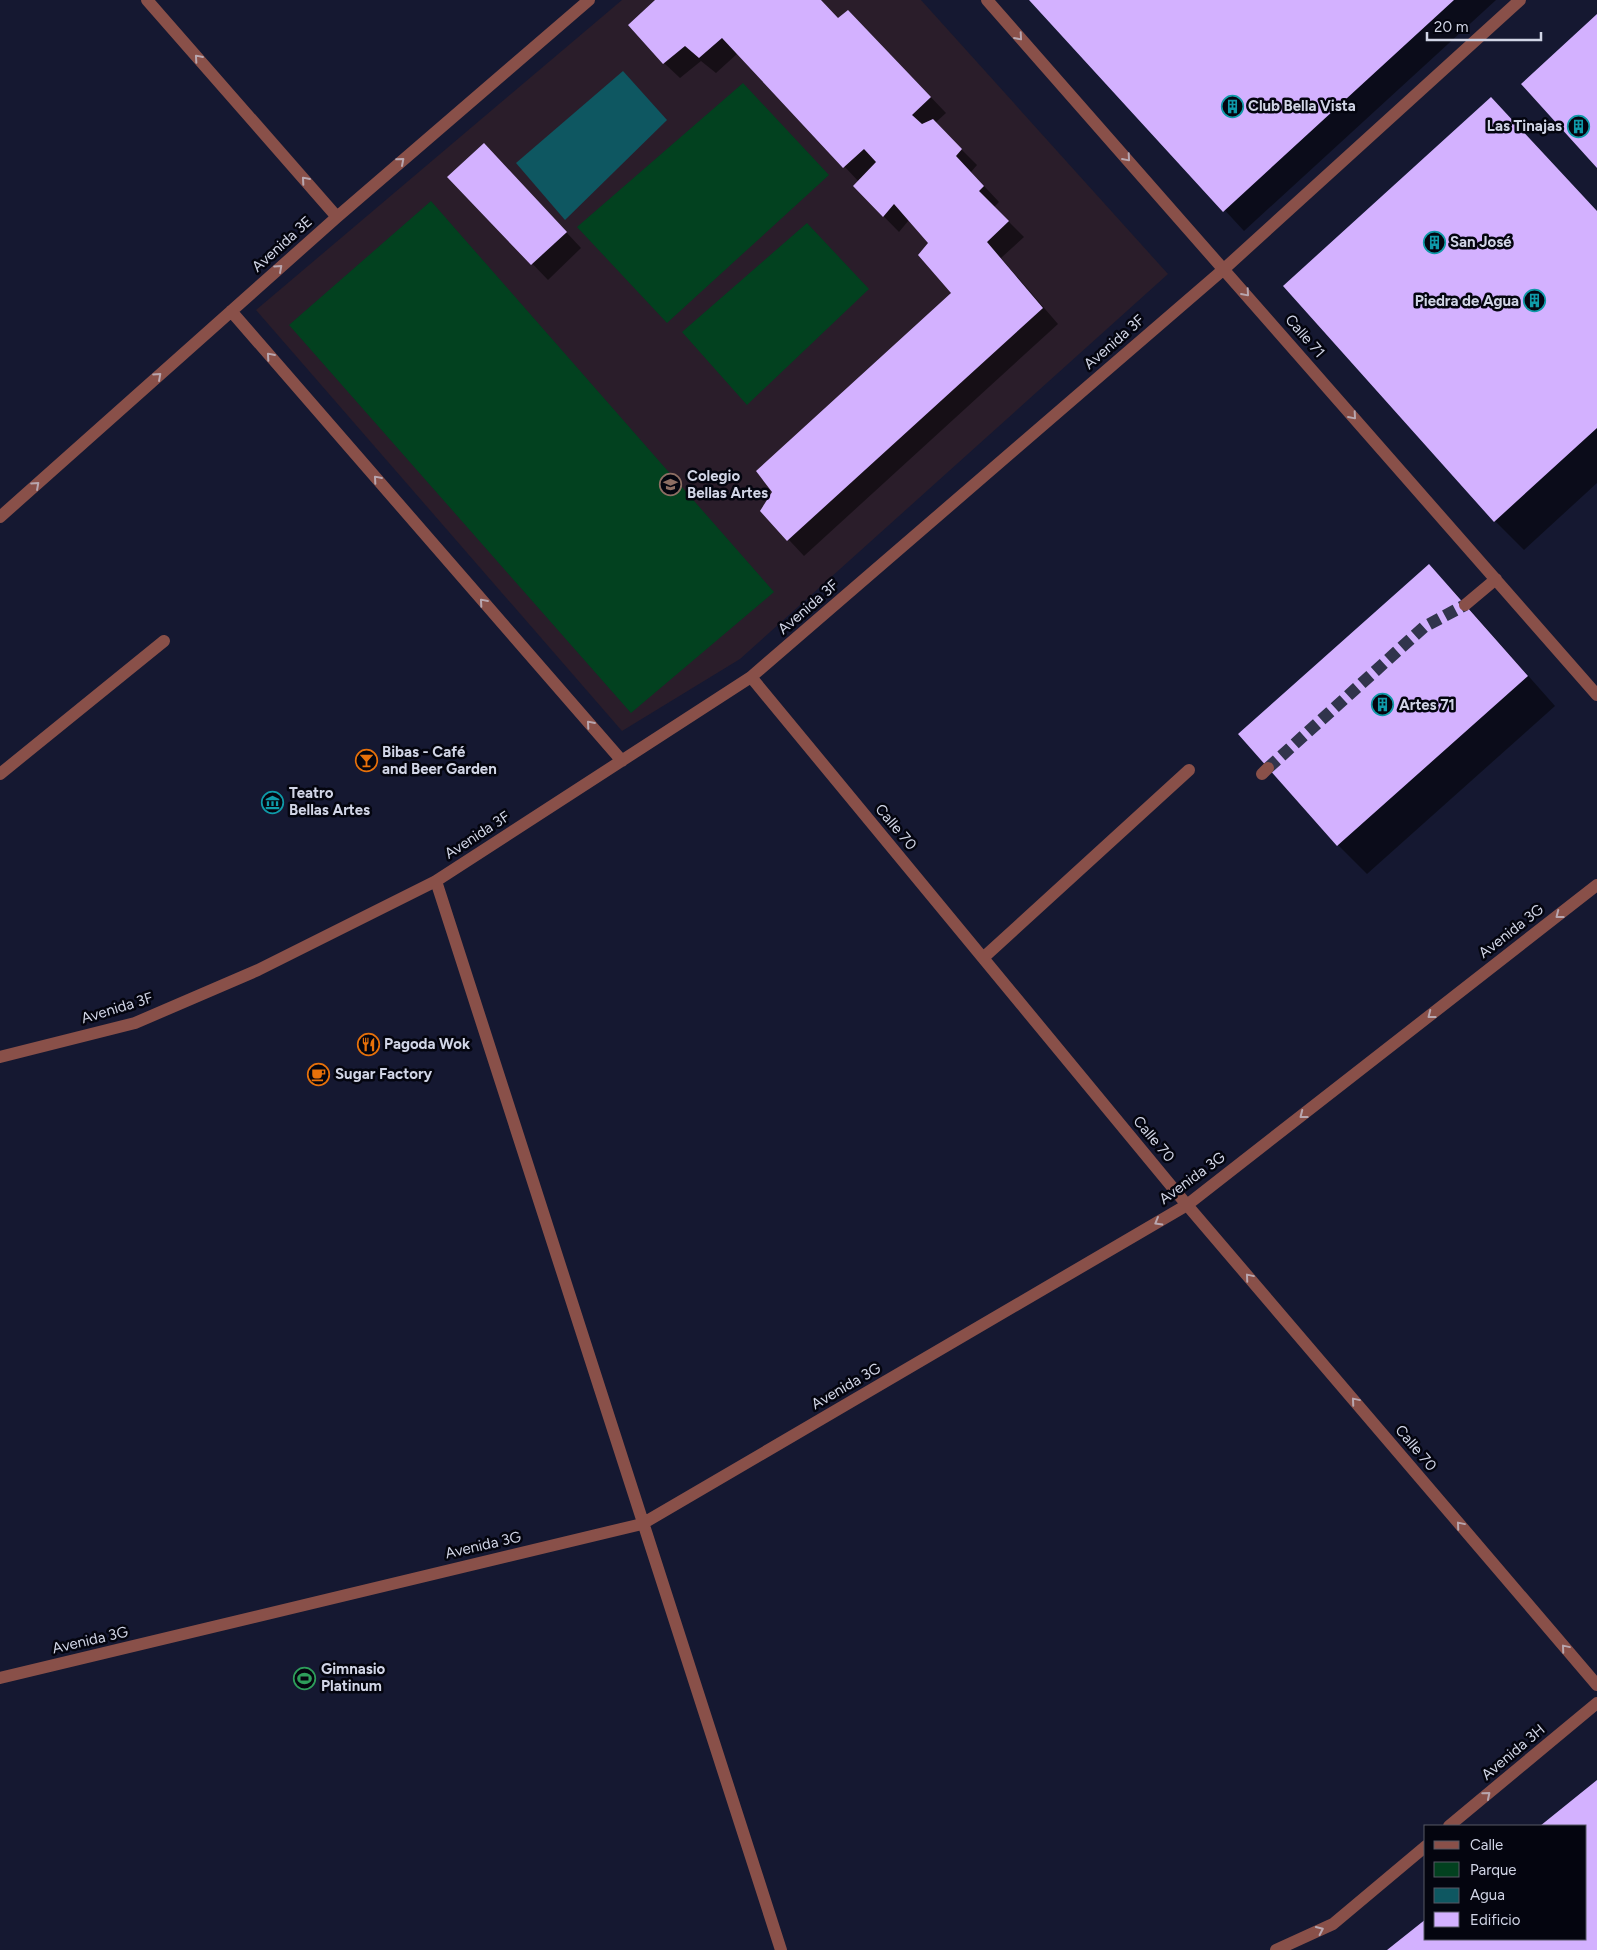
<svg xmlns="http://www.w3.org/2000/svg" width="1597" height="1950" viewBox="0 0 1597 1950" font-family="Figtree,sans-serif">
  <rect width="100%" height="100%" fill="#151831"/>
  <path fill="#2a1d2a" d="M 622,0 L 921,0 L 1168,274 L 740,659 L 622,731 L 256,310 Z"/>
  <path fill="#02411f" d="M 743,83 L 829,175 L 667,323 L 577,227 Z
    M 431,201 L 774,592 L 631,713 L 289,325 Z
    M 807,223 L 869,289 L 747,405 L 682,332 Z"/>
  <path fill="#0e5761" d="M 623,71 L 667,120 L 565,220 L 516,163 Z"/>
  <path fill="#0007" d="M 657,0 L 821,0 L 838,19 L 864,27 L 946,113 L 935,123 L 977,165 L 971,172 L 999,202 L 994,207 L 1024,237 L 1001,258 L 1058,324 L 804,556 L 762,511 L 953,293 L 930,243 L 909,220 L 899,232 L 854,186 L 859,182 L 738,53 L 716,73 L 701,61 L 680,78 L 664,63 Z
    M 1031,0 L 1496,0 L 1244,231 Z
    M 1491,99 L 1597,211 L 1597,483 L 1524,550 L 1495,521 L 1285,286 Z
    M 499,160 L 581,248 L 548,280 L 449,177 Z
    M 1429,566 L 1457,595 L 1555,706 L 1367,874 L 1338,845 L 1240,734 Z
    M 1597,1782 L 1597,1950 L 1389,1950 L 1426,1939 L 1586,1939 L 1586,1826 L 1542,1826 Z"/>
  <path fill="#d3b1ff" d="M 655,0 L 821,0 L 838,18 L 848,10 L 931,97 L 912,115 L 922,124 L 933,119 L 962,149 L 956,156 L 984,186 L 979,191 L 1009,221 L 987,242 L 1043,308 L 787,541 L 760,511 L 772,492 L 756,471 L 951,293 L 918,255 L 928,243 L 894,204 L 883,217 L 853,186 L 876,162 L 864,149 L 843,168 L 722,38 L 699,58 L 685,46 L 663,64 L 628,25 Z
    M 1029,0 L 1454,0 L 1223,212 Z
    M 1597,14 L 1597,168 L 1521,84 Z
    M 1491,97 L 1597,211 L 1597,428 L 1494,522 L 1283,286 Z
    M 484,143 L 567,232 L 531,265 L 447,177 Z
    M 1429,564 L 1528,676 L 1337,846 L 1238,734 Z
    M 1597,1780 L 1597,1950 L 1387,1950 L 1426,1919 L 1426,1939 L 1586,1939 L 1586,1826 L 1540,1826 Z"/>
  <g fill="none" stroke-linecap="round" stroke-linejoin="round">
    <path stroke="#31344c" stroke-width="12" stroke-dasharray="12 6" stroke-linecap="butt" d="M 1268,768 L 1424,627 L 1465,605"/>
    <path stroke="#895049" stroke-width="12" d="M 147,0 L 337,217
      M 987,0 L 1597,695
      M 231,311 L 622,761
      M 0,517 L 337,217 L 589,0
      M 1465,605 L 1496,579
      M 751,677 L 1187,1205 L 1597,1685
      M 0,774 L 164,641
      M 1262,774 L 1268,768
      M 436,881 L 781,1950
      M 983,958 L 1189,770
      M 0,1057 L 135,1023 L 258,970 L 436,881 L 751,677 L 1224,269 L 1520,0
      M 0,1678 L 642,1524 L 1187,1205 L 1597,885
      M 1449,1826 L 1597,1703
      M 1276,1950 L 1333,1924 L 1426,1846"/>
  </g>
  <defs><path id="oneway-chevron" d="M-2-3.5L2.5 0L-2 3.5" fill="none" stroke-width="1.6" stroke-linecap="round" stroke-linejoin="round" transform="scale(1.25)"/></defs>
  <g stroke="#b8a6af">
    <use href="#oneway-chevron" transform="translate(1019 37) rotate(49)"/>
    <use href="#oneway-chevron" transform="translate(198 58) rotate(-131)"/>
    <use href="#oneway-chevron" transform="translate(1127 158) rotate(49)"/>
    <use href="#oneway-chevron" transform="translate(401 161) rotate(-41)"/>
    <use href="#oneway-chevron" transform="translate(305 180) rotate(-131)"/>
    <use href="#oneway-chevron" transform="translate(279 268) rotate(-42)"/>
    <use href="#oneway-chevron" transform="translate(1246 293) rotate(49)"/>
    <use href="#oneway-chevron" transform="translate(270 356) rotate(-131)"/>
    <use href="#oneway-chevron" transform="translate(158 376) rotate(-42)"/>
    <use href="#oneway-chevron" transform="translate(1353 416) rotate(49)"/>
    <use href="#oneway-chevron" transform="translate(377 479) rotate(-131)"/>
    <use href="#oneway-chevron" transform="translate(36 485) rotate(-42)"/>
    <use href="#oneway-chevron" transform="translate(483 602) rotate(-131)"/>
    <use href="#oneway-chevron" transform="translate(590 724) rotate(-131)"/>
    <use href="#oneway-chevron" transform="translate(1559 915) rotate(142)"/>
    <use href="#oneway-chevron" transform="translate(1431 1015) rotate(142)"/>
    <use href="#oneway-chevron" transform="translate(1303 1115) rotate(142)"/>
    <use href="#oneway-chevron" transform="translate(1158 1222) rotate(150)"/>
    <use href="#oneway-chevron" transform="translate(1249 1277) rotate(-130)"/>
    <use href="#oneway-chevron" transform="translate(1355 1401) rotate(-130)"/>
    <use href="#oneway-chevron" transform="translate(1460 1525) rotate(-130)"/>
    <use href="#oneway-chevron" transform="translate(1565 1648) rotate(-130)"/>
    <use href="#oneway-chevron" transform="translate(1487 1795) rotate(-40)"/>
    <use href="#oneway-chevron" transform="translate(1320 1930) rotate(-25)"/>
  </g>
  <defs>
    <symbol id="building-ring" viewBox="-11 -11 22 22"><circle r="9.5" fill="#04050f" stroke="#0f9aa8" stroke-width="1.5"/><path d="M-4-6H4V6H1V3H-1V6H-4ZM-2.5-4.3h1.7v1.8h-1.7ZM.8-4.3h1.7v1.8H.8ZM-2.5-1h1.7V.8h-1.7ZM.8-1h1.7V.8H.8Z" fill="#0f9aa8"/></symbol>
    <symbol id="school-ring" viewBox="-11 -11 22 22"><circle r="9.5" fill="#04050f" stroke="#8d6e63" stroke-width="1.5"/><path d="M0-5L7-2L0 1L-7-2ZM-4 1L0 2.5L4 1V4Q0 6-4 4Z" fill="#8d6e63"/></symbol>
    <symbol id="bar-ring" viewBox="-11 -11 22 22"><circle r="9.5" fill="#04050f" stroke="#e8710a" stroke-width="1.5"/><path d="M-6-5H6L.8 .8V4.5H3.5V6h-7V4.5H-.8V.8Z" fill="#e8710a"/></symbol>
    <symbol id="museum-ring" viewBox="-11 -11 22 22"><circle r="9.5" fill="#04050f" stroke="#0f9aa8" stroke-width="1.5"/><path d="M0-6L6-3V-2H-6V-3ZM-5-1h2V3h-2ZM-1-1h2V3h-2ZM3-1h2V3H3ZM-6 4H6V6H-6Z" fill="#0f9aa8"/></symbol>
    <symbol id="restaurant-ring" viewBox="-11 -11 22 22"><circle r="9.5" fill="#04050f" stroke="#e8710a" stroke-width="1.5"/><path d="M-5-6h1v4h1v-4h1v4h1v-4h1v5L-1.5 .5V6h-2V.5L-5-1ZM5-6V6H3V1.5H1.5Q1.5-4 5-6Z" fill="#e8710a"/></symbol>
    <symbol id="cafe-ring" viewBox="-11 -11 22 22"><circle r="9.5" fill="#04050f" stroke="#e8710a" stroke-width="1.5"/><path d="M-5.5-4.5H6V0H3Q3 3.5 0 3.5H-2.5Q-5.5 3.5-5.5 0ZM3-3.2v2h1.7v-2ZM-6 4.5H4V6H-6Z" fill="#e8710a"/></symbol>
    <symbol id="stadium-ring" viewBox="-11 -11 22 22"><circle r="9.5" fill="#04050f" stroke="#2e9e5b" stroke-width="1.5"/><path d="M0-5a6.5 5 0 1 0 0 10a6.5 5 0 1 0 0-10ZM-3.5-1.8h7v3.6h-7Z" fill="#2e9e5b"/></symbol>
  </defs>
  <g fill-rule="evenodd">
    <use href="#building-ring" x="1220" y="94" width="25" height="25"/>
    <use href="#building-ring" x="1566" y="114" width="25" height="25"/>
    <use href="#building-ring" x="1422" y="230" width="25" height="25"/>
    <use href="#building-ring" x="1522" y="288" width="25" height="25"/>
    <use href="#school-ring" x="658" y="472" width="25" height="25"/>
    <use href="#building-ring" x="1370" y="692" width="25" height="25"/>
    <use href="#bar-ring" x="354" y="748" width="25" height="25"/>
    <use href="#museum-ring" x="260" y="790" width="25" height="25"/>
    <use href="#restaurant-ring" x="356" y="1032" width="25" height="25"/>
    <use href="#cafe-ring" x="306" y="1062" width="25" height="25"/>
    <use href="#stadium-ring" x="292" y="1666" width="25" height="25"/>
  </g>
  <g text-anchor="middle" stroke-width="5" stroke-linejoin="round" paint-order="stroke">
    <g font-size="15" font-weight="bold" fill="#d1d5e6" stroke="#04050f" text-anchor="start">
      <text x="1248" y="111">Club Bella Vista</text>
      <text x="1562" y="131" text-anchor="end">Las Tinajas</text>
      <text x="1450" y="247">San José</text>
      <text x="1519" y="306" text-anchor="end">Piedra de Agua</text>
      <text x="687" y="481">Colegio<tspan x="687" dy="17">Bellas Artes</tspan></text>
      <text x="1399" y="710">Artes 71</text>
      <text x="382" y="757">Bibas - Café<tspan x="382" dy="17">and Beer Garden</tspan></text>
      <text x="289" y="798">Teatro<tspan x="289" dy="17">Bellas Artes</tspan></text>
      <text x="384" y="1049">Pagoda Wok</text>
      <text x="335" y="1079">Sugar Factory</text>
      <text x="321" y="1674">Gimnasio<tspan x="321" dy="17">Platinum</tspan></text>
    </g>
    <g font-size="15" fill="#d1d5e6" stroke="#04050f">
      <text transform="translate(282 244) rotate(-42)" y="5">Avenida 3E</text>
      <text transform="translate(1305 336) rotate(49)" y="5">Calle 71</text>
      <text transform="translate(1114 342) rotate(-41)" y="5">Avenida 3F</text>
      <text transform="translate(808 607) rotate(-41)" y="5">Avenida 3F</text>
      <text transform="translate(896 827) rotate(50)" y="5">Calle 70</text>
      <text transform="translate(477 835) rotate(-33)" y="5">Avenida 3F</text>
      <text transform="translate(1511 931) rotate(-38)" y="5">Avenida 3G</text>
      <text transform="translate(117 1008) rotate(-17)" y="5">Avenida 3F</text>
      <text transform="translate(1154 1139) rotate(50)" y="5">Calle 70</text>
      <text transform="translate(1192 1178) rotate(-36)" y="5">Avenida 3G</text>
      <text transform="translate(846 1386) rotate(-30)" y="5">Avenida 3G</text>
      <text transform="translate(1416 1448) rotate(50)" y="5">Calle 70</text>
      <text transform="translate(483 1545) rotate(-13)" y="5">Avenida 3G</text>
      <text transform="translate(90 1640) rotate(-13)" y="5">Avenida 3G</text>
      <text transform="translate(1513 1752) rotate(-40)" y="5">Avenida 3H</text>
    </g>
  </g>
  <rect x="1424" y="1825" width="162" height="115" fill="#04050f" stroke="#565865"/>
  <rect x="1434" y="1841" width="25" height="8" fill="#895049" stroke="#565865"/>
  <text x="1470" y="1850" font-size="15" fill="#d1d5e6">Calle</text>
  <rect x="1434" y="1862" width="25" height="15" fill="#02411f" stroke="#565865"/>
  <text x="1470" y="1875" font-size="15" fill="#d1d5e6">Parque</text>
  <rect x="1434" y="1888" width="25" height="15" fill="#0e5761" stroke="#565865"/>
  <text x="1470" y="1900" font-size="15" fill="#d1d5e6">Agua</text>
  <rect x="1434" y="1912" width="25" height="15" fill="#d3b1ff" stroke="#565865"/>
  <text x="1470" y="1925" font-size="15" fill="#d1d5e6">Edificio</text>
  <path d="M1427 32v8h114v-8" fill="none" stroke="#d1d5e6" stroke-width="2.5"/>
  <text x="1434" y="32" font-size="15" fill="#d1d5e6" stroke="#04050f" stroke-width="4" paint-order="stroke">20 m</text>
</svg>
